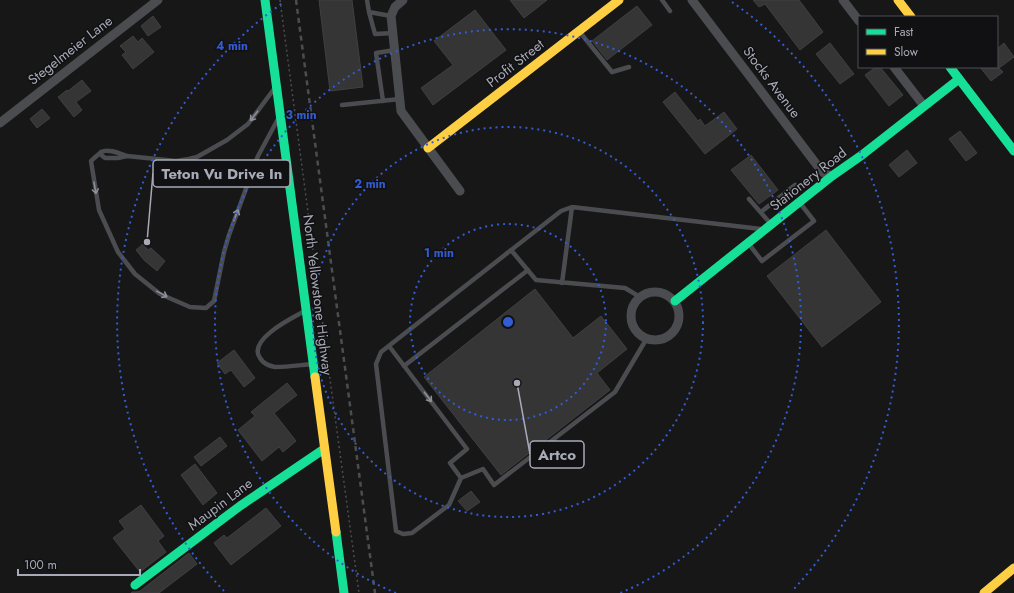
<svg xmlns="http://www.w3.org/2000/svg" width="1014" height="593" viewBox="0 0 1014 593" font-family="Jost,sans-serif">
  <rect width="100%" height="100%" fill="#171717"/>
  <path fill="#353536" stroke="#404043" d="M 319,0 L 352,0 L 363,87 L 330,91 Z
    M 510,0 L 547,0 L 524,18 Z
    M 753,0 L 799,0 L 823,32 L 800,50 L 765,4 L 759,7 Z
    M 637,6 L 652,25 L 607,60 L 592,41 Z
    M 475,10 L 506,50 L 433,105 L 421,88 L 453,65 L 434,41 Z
    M 153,16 L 161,27 L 148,36 L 141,26 Z
    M 133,36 L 138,42 L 142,38 L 154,52 L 133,69 L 122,55 L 126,52 L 120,46 Z
    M 830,43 L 854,74 L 840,84 L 816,54 Z
    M 1004,43 L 1014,57 L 999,68 L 1003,72 L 991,81 L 980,67 L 997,67 L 997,49 Z
    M 876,67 L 880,67 L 903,95 L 889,106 L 865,75 Z
    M 82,80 L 91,91 L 76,102 L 82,110 L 74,117 L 58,97 L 67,90 L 68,91 Z
    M 675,92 L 698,121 L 700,119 L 705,126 L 724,112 L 737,129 L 705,154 L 663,102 Z
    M 42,109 L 50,118 L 37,128 L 30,119 Z
    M 960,131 L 977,153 L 966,161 L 949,139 Z
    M 907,150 L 917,163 L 899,177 L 889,165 Z
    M 751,155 L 778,190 L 759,204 L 731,170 Z
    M 826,230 L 881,302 L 822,347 L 767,276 Z
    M 143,244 L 148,250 L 151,248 L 165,261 L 157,271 L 144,260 L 136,250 Z
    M 535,289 L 573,338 L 601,316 L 627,349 L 597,373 L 610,390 L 501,475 L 424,377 Z
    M 234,350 L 255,378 L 244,387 L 231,370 L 225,374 L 217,363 Z
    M 287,383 L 297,395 L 274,413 L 296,441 L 283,452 L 279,447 L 262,461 L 238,430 L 255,416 L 251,412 Z
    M 220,437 L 227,446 L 201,466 L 194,457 Z
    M 195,464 L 217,493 L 203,505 L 181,475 Z
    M 471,491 L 480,502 L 467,511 L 458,501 Z
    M 141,505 L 164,536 L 158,541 L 166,552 L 140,572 L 113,538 L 125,529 L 119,521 Z
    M 266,508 L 281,526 L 231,565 L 214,543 L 224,535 L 227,538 Z
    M 189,553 L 197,564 L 159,593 L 131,593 L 132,592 L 136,592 L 140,591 Z"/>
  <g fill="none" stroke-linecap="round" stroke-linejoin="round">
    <path stroke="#4d4d51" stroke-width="1.5" stroke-dasharray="2 3" stroke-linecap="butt" d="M 280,0 L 334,409 L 359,593"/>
    <path stroke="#4b4c50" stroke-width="4.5" d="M 367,0 L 369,12 L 375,34 L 394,33
      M 662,0 L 670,11
      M 369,12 L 391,16
      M 579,31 L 612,72 L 629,67
      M 383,101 L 376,53 L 395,50
      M 342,105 L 400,99
      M 100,154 L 105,158 L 118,158 L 127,156 L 176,161 L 189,159 L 197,157 L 227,140 L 248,124 L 274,89
      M 127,156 C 121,154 108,148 101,152 C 98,155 94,158 91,161 L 99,210 L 118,252 L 135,274 L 160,294 L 190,307 L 206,308 L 214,301 L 224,252 L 229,235 L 258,156 L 278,119
      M 749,199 L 770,223
      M 761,212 L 795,185
      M 748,243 L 762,261 L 814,221 L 800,203
      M 511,250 L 536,280 L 625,288 L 640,297
      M 562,283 L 572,207
      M 305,311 C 292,318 247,340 260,358 C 263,363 269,366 275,367 C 287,367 301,365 313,364
      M 647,338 L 615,392 L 494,485 L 483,469 L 461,478 L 449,505 L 412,533 L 403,534 L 396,531 L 376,364 L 381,352 L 561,211 L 572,207 L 761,229
      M 389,346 L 467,449 L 450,463 L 461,478
      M 404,366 L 528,270"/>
    <path stroke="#4b4c50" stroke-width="9" d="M 403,0 L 395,7 L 391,16 L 401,111 L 460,191
      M 692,0 L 820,169 L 824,173 L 832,176
      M 843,0 L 859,21
      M 894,67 L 924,106
      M 0,123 L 158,0
      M631 316a24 24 0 1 1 48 0a24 24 0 1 1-48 0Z"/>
    <path stroke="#16e098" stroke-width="9" d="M 265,0 L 315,377
      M 950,67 L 1014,151
      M 675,301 L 832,176 L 862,155 L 959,79
      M 336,532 L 344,593
      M 135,585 L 240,506 L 324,449"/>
    <path stroke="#ffcf43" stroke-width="9" d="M 898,0 L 911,17
      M 428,148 L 619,0
      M 315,377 L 336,532
      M 984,593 L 1014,568"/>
    <path stroke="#4b4d4f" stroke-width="2.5" stroke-dasharray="5 4" stroke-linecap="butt" d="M 296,0 L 375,593"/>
  </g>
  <defs><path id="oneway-shaft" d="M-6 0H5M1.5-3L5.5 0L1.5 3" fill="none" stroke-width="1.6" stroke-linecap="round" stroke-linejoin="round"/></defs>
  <g stroke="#8c8e98">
    <use href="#oneway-shaft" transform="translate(254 116) rotate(127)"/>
    <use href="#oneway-shaft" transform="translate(95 188) rotate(80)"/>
    <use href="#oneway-shaft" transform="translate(236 215) rotate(-69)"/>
    <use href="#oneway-shaft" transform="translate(162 294) rotate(29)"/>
    <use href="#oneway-shaft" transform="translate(428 397) rotate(53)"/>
  </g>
  <g fill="none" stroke="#325cd3" stroke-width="2" stroke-dasharray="2 4">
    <circle cx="508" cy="322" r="98"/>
    <circle cx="508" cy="322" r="195"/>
    <path d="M396 593A293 293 0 1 1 620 593"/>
    <path d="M224 591A391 391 0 0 1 284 2M732 2A391 391 0 0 1 792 591"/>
  </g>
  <g text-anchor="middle" stroke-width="3" stroke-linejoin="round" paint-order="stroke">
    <g font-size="14" fill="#a8abb7" stroke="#111113">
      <text transform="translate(70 50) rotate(-38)" y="5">Stegelmeier Lane</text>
      <text transform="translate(515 63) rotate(-38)" y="5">Profit Street</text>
      <text transform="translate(772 82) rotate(53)" y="5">Stocks Avenue</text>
      <text transform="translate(808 179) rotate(-38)" y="5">Stationery Road</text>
      <text transform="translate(318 295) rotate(83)" y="5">North Yellowstone Highway</text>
      <text transform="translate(220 504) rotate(-37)" y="5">Maupin Lane</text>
    </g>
  </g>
  <circle cx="508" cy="322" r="6" fill="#325cd3" stroke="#111113" stroke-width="2"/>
  <g font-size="12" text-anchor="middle" font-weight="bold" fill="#325cd3" stroke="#111113" stroke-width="3" stroke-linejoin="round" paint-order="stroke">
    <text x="232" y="50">4 min</text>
    <text x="301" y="119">3 min</text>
    <text x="370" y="188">2 min</text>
    <text x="439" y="257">1 min</text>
  </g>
  <path fill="none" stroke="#a8abb7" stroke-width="1.5" d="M147 242L153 173M517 383L530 454"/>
  <g fill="#a8abb7" stroke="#111113" stroke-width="1.5">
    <circle cx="147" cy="242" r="4"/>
    <circle cx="517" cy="383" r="4"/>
  </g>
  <g fill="#111113" stroke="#a8abb7" stroke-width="1.5">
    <rect x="153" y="160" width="137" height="27" rx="4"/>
    <rect x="530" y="441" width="54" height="27" rx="4"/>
  </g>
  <g font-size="15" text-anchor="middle" font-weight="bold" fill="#a8abb7">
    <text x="222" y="179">Teton Vu Drive In</text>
    <text x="557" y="460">Artco</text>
  </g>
  <rect x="858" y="16" width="140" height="52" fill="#111113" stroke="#4d4f55"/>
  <rect x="866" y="29" width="20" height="6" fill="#16e098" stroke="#4d4f55"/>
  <text x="894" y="36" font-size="12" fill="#a8abb7">Fast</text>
  <rect x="866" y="49" width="20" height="6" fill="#ffcf43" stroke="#4d4f55"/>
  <text x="894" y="56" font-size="12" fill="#a8abb7">Slow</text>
  <path d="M18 569v6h122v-6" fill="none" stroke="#a8abb7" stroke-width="2"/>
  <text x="24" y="569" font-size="12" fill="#a8abb7" stroke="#111113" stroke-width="3" paint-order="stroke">100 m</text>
</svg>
